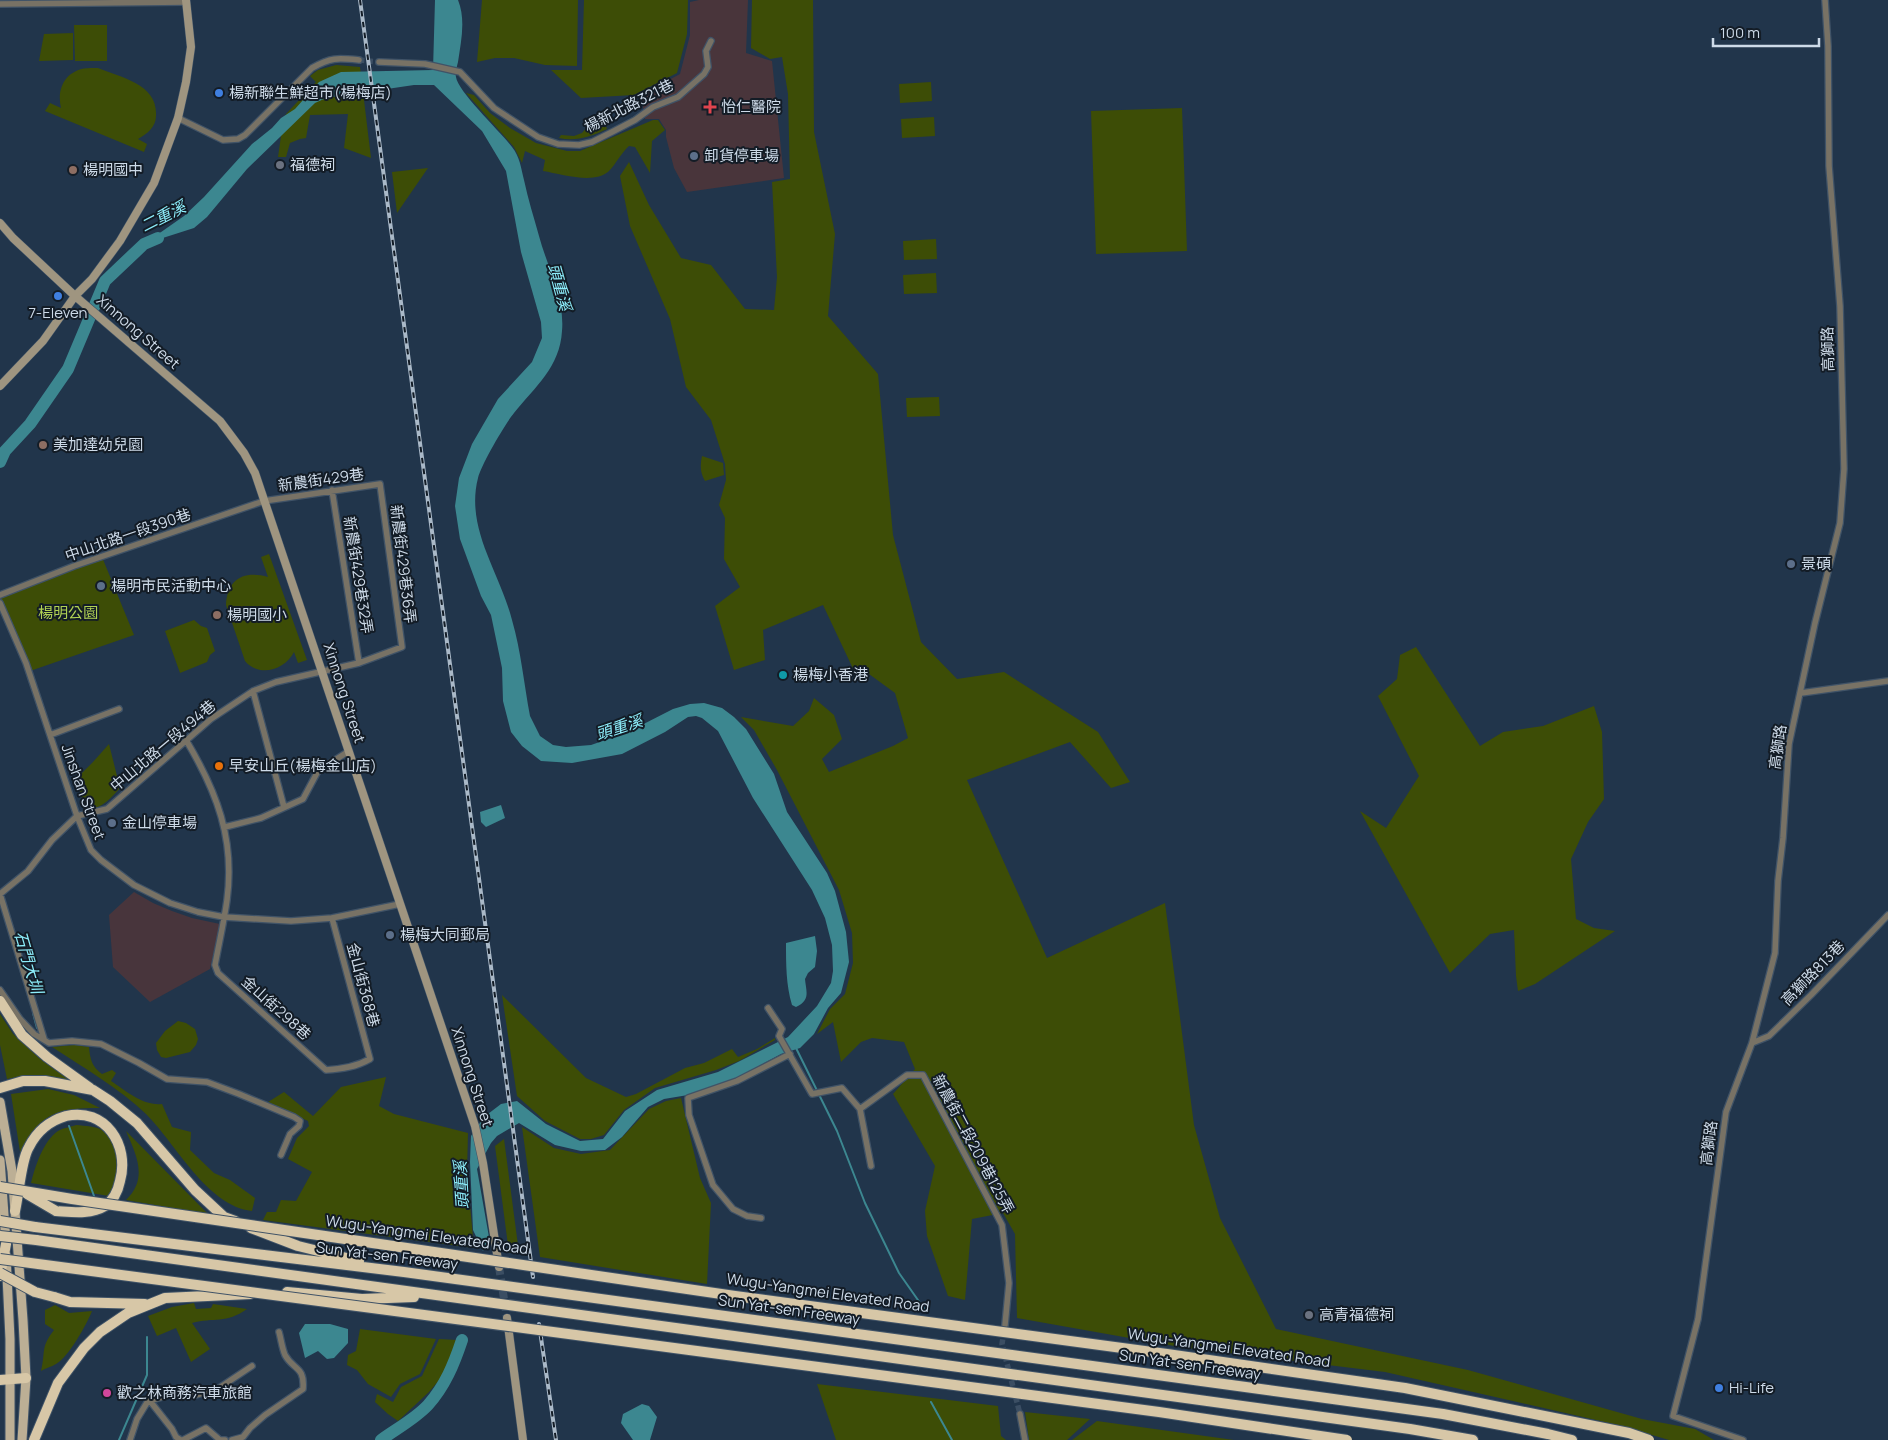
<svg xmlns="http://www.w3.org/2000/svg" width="1888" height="1440" viewBox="0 0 1888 1440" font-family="Manrope,'Noto Sans TC',sans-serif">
  <rect width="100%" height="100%" fill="#21354b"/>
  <path fill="#48353c" d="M 134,892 L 153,903 L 172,911 L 192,918 L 220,924 L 210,969 L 150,1002 L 113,967 L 109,915 Z"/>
  <path fill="#49353b" d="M 699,0 L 748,0 L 746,53 L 772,61 L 784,178 L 687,192 L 674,168 L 666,137 L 666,130 L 659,119 L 645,119 L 641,95 L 680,74 L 690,35 L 690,2 Z"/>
  <path fill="#3d4d06" d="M 482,0 L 578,0 L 577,66 L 545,65 L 514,58 L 495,58 L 477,62 Z
    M 584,0 L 688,0 L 687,34 L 677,73 L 634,95 L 581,98 L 551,70 L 582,70 Z
    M 752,0 L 813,0 L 814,132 L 835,234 L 828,316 L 878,374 L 893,535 L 921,642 L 957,679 L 1004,672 L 1098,732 L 1130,782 L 1111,788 L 1070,742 L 967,780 L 1047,958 L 1165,903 L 1194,1125 L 1220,1218 L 1276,1329 L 1468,1370 L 1642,1419 L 1695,1429 L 1714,1440 L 1669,1440 L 1618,1425 L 1385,1372 L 1180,1347 L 1017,1318 L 1015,1234 L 1003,1213 L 972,1219 L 965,1300 L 948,1296 L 927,1236 L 925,1211 L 935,1166 L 893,1094 L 915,1069 L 904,1042 L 872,1038 L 861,1042 L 841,1062 L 833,1022 L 817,1034 L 830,1009 L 845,994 L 853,963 L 852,933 L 839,890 L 777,770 L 754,730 L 741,717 L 793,726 L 809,711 L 814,698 L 834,715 L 842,739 L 822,759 L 829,772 L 893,746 L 908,738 L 895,693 L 869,674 L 856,675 L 823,605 L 763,630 L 765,660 L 734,670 L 715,606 L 740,587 L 724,559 L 725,518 L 719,505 L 726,480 L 725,464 L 711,420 L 686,387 L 670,319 L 630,226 L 620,176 L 629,162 L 649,205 L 681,258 L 711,265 L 745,309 L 774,310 L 777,277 L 772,182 L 790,179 L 788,94 L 782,57 L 770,59 L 751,48 Z
    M 74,25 L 107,25 L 107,61 L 75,61 Z
    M 73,33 L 73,60 L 39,61 L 44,34 Z
    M 336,65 L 360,67 L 371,158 L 344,148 L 348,114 L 310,115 L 306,138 L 300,139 L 290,143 L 286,157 L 278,157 L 283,122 L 286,114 L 316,82 L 310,76 L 318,70 Z
    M 91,68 L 98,68 C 122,78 158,84 156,116 C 156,127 147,134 138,139 L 147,144 L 144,152 L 45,111 L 50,103 L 61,108 C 56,87 67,68 91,68 Z
    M 931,82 L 932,101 L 900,103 L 899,84 Z
    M 466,93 L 474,95 L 490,113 L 510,128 L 536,143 L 567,151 L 580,151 L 653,120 L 658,120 L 665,130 L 652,141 L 650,173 L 635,147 L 629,146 C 621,153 616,164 609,171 C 594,185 562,174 543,171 L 545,160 L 525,151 L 522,163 L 514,147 Z
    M 1182,108 L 1187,251 L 1096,254 L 1091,111 Z
    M 934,117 L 935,136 L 902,138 L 901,119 Z
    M 604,121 L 607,129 C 592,136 576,142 559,138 L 561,135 L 574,136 L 582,133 L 588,126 Z
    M 428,168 L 397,213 L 392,172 Z
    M 936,239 L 937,259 L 904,260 L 903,241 Z
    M 936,273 L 937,293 L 904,294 L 903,275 Z
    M 939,397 L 940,416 L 907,417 L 906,398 Z
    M 702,456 L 723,463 L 724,475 L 705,481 C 700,473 700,465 702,456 Z
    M 269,554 L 307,660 L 298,663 L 294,652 C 285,670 259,678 245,661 L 226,605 C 227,579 244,570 268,577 L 261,557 Z
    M 102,557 L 134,635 L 30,671 L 0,603 L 0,595 Z
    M 194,620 L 201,626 L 207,628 L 215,651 L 210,655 L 207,662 L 180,673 L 165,631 Z
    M 1416,647 L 1480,746 L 1503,732 L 1543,726 L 1594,706 L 1602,732 L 1604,799 L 1588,822 L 1571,859 L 1576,919 L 1594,928 L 1615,931 L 1535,984 L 1518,991 L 1516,976 L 1514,930 L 1490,934 L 1450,973 L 1360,811 L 1386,828 L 1419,776 L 1378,696 L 1397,679 L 1400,655 Z
    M 109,744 L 120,788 C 111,798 99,812 85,808 L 76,779 L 93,762 Z
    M 502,995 L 586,1078 L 626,1097 L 636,1094 L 685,1068 L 704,1063 L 732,1049 L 738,1057 L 757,1049 L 775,1038 L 775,1040 L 739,1061 L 716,1070 L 655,1088 L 624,1110 L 604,1135 L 591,1139 L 580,1139 L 545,1121 L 517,1096 Z
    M 0,1014 L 13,1034 L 39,1058 L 72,1082 C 47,1077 32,1073 7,1079 L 0,1045 Z
    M 178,1021 L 186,1023 L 195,1029 L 198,1039 L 196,1045 L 190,1052 L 166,1058 L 161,1057 L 157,1050 L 156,1043 L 165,1031 Z
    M 75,1045 L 89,1047 C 90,1059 92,1067 102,1074 L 112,1070 L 116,1073 L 111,1081 C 126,1091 143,1106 162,1104 L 172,1127 L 191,1132 L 190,1150 L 214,1173 L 230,1180 L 255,1198 L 252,1211 C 207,1206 176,1144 146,1114 C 119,1088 84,1068 52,1047 Z
    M 386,1077 L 379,1106 L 394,1114 L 468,1133 L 467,1173 L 474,1248 L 263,1220 L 267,1212 L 276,1212 L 281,1200 L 296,1201 L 312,1172 L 288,1159 L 297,1138 L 309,1126 L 308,1121 L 268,1102 L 284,1092 L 313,1116 L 341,1087 Z
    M 48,1089 L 74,1095 L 100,1108 C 55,1108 36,1114 21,1158 L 11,1094 Z
    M 681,1098 L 700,1178 L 711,1203 L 707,1284 L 540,1257 L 522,1127 L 554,1148 L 581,1154 L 610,1150 L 649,1109 L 666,1101 Z
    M 76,1125 C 85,1126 97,1126 103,1131 C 125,1145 121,1178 109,1196 L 31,1183 C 35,1167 43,1141 58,1131 C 63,1128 71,1127 76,1125 Z
    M 126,1131 L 208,1214 L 126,1200 C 148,1179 137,1156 126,1131 Z
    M 504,1139 L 519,1253 L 509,1253 L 495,1146 Z
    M 194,1303 L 196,1309 L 211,1308 L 213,1304 L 247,1309 C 226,1324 214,1317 192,1323 L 210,1349 L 191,1362 L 176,1328 L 157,1336 L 148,1316 L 172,1307 Z
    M 55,1305 L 69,1313 L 92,1311 C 87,1324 68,1358 56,1364 C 51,1367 46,1368 41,1371 C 46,1351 40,1348 54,1330 L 45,1324 L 45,1310 Z
    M 360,1329 L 436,1339 L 420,1374 L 400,1384 L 391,1397 L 368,1384 L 357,1370 L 347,1365 L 348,1355 L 356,1351 Z
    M 439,1339 L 457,1340 L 445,1373 L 429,1392 L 398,1421 L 388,1414 L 375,1402 L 377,1394 L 393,1402 L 401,1387 L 422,1376 Z
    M 817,1384 L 998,1406 L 1001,1436 L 1006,1440 L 836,1440 Z
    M 1025,1412 L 1090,1419 L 1067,1440 L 1029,1440 Z
    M 1097,1421 L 1234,1440 L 1072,1440 Z"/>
  <path fill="#3c8790" d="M 435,0 L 458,0 C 466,20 461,41 458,62 C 457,66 455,73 456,77 C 458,92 501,132 512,147 C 520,157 521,168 524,180 C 528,199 534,218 539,236 C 547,266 565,299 562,331 C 560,367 535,387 514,413 C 505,424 481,465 478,478 C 465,529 500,572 512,620 C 521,651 524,684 530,716 L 540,736 L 553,745 L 566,747 L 591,745 L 626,733 L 673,709 L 690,704 L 704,703 L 722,708 L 734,717 L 746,729 L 774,774 L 787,812 L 827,873 L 835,891 L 846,932 L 849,962 L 841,993 L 828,1008 L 814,1034 L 800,1048 L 781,1054 L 737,1078 L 688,1095 L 664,1099 L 648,1107 L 622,1137 L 605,1150 L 581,1151 L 555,1145 L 519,1123 L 497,1136 L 491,1143 L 477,1169 L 489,1237 L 483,1251 L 473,1230 L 470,1162 L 471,1136 L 484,1117 L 501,1104 L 517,1101 L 546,1124 L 580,1141 L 603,1139 L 625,1111 L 657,1090 L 718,1072 L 788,1037 L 817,1006 L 831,983 L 833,971 L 832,945 L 825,918 L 812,890 L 753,798 L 718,731 L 702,718 L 696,716 L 688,717 L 665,732 L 622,754 L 572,763 L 541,761 L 522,746 L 511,732 L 503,701 L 502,668 L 491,615 L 481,596 L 460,539 L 455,506 L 459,478 L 472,444 L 498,399 L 532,362 L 542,338 L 541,322 L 521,252 L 506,171 L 482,131 L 434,85 L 414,85 L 326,98 L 315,103 L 247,169 L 207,217 L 194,228 L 144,244 L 184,216 L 204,197 L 252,144 L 272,128 L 281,118 L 295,109 L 319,82 L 341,72 L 433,70 Z
    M 501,805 L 505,818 L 486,827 L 481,822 L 480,812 Z
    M 815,936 L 817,951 L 815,967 L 808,973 L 805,979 C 806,991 811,1000 796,1007 L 792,1005 C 786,985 786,964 786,943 Z
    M 305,1324 L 330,1324 L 348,1329 L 348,1343 L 334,1358 L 327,1359 L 318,1351 L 305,1358 L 299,1333 Z
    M 642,1404 L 649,1406 L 657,1417 L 650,1440 L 633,1440 L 621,1423 L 623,1414 Z"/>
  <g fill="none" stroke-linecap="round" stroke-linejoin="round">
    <path stroke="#3c8790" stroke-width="2" d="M 33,1013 L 37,1028
      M 796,1048 L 837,1131 L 865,1203 L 899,1273 L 925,1310
      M 69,1126 L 94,1196
      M 931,1402 L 952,1440
      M 119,1440 L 147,1375 L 147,1337"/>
    <path stroke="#3c8790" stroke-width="12" d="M 0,462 L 5,451 L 30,424 L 68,369 L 105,281 L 144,244 L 158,238
      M 381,1440 C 396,1429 415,1419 428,1405 C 445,1386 454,1364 462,1340"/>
    <path stroke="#3b4e63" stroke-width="5.5" stroke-dasharray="5.5 3" stroke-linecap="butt" d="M 359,60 L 379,62
      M 1004,1331 L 1002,1344 L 1020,1414"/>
    <path stroke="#3b4e63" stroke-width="8" stroke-dasharray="8 4" stroke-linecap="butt" d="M 499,1267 L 507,1318"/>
    <defs>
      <path id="street" d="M 0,4 L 186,2
        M 379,62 L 425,64 L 460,72 L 494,108 L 538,137 L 558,144 L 579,145 L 592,142 L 612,132 L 635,120 L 653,107 L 678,97 L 704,74 L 708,67 L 706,51 L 711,41
        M 178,118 L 223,140 L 238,139 L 245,135 L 312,68 C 331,57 338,58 359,60
        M 332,490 L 359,663
        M 0,595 L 74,566 L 264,501 L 380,484 L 402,647 L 359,663 L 276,682 L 253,691 L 211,719 L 107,809 L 77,816 L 52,840 L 28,871 L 0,894
        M 0,603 L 26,663 L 77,816 L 91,850 L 101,860 L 134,885 L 170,903 L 198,912 L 224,917 L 291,921 L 332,918 L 400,904
        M 253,691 L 284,807
        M 1801,693 L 1888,681
        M 50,735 L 119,709
        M 186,740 C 217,792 235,839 227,900 C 224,922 219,943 215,965 L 218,973 L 326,1070 C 342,1069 356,1067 370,1059 L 332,918
        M 225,827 L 261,818 L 303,799 L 318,771 L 349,751
        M 0,894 L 44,1039
        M 0,990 L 20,1019 L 34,1034 L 49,1043 L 72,1041 L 101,1044 L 139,1063 L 167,1079 L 207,1082 L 239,1094 L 294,1117 L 300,1121 L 299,1126 L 290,1134 L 281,1155
        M 768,1008 L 782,1029 L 779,1036 L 812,1094 L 842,1088 L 860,1109
        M 1752,1043 L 1769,1036 L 1811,995 L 1888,915
        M 871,1166 L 860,1109 L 907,1075 L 923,1075 L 1002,1225 L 1009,1283 L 1005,1325
        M 761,1218 L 747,1216 L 733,1209 L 713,1185 L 689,1115 L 688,1098 L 737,1081 L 790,1054
        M 150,1401 L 172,1429 L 176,1437 L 181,1440
        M 1020,1414 L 1025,1440
        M 130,1440 L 137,1419 L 148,1401 L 173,1394 L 196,1395 L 219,1388 L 252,1366
        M 183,1440 L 206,1428 L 220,1440 L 225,1440
        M 232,1440 L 243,1437 L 250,1428 L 265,1415 L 303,1389 C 305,1366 293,1370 285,1355 C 282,1348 281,1339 279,1332
        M 1743,1440 L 1673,1416 L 1698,1319 L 1726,1112 L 1752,1043 L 1775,953 L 1778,881 L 1783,838 L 1789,744 L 1815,623 L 1840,523 L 1844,469 L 1840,306 L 1829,166 L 1828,46 L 1825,0"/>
      <path id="secondary" d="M 0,223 L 13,238 L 75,296 L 220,421 L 244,453 L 255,473 L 475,1126 L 483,1163 L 499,1267
        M 0,386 L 43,341 L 75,296 L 92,279 L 120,241 L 154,183 L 178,118 L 186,82 L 191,47 L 186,0
        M 507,1318 L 523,1440"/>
      <path id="primary" d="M 0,1102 L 12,1171 L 23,1320 L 26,1378 L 22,1440
        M 0,1160 L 6,1242
        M 6,1255 L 10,1339 L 10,1440"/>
      <path id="highway" d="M 0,1001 L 22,1035 L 47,1057 L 90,1088
        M 0,1088 L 23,1081 L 45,1081 L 93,1090 L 110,1101 L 137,1123 L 195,1190 L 224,1217 L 235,1221
        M 15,1211 C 19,1194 21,1160 29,1147 C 37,1131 49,1121 66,1116 C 105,1107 130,1145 120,1181 C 118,1191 114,1200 105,1206 C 90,1215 72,1212 56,1211
        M 35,1227 L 404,1272 L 1443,1414 L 1548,1434 L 1572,1440
        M 251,1228 L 298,1246 L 359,1261
        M 36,1240 L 1410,1429 L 1473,1440
        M 0,1276 L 6,1244
        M 287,1292 L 362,1299 L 414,1297
        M 54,1297 L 70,1302 L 145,1304
        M 0,1380 L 26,1378
        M 34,1440 L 58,1383 L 84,1348 L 100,1332 L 128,1313 L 165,1298 L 250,1294"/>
    </defs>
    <use href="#street" stroke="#405367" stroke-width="8"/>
    <use href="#secondary" stroke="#405367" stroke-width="9"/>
    <use href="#primary" stroke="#405367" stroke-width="11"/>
    <use href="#highway" stroke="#405367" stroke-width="12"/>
    <use href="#street" stroke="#787265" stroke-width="5.5"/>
    <use href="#secondary" stroke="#9f9580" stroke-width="8"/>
    <use href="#primary" stroke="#bcaf95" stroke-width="9"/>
    <use href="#highway" stroke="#d7c7a7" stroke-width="10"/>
    <defs>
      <path id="rail" d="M 360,0 L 533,1277
        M 539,1324 L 556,1440"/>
    </defs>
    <use href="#rail" stroke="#aab9c8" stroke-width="4"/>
    <use href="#rail" stroke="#131c26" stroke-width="2" stroke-dasharray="5.5" stroke-linecap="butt"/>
    <defs>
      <path id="highway-bridge" d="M 0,1187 L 72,1199 L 735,1296 L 1167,1354 L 1405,1388 L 1629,1433 L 1649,1440
        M 27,1194 L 56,1211
        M 0,1221 L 35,1227
        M 0,1236 L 36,1240
        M 0,1259 L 1159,1412 L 1347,1440
        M 0,1273 L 35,1292 L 54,1297"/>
    </defs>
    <use href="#highway-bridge" stroke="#405367" stroke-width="12" stroke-linecap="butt"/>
    <use href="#highway-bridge" stroke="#d7c7a7" stroke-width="10"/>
  </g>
  <g fill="#3f7fe0" stroke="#131c26" stroke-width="2">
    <circle cx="219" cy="93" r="5"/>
    <circle cx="58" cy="296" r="5"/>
    <circle cx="1719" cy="1388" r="5"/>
  </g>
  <path fill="#e0444e" stroke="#131c26" stroke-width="2" d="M707.5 99.5h5v5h5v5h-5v5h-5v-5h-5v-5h5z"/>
  <g fill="#5c6f8a" stroke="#131c26" stroke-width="2">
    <circle cx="694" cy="156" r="5"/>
    <circle cx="1791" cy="564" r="5"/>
    <circle cx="101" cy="586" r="5"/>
    <circle cx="112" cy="823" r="5"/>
    <circle cx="390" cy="935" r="5"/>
  </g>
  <g fill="#6b7280" stroke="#131c26" stroke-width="2">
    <circle cx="280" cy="165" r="5"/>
    <circle cx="1309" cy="1315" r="5"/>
  </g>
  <g fill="#8d6e63" stroke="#131c26" stroke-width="2">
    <circle cx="73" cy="170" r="5"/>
    <circle cx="43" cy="445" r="5"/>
    <circle cx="217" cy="615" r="5"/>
  </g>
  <circle fill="#0f9aa8" stroke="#131c26" stroke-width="2" cx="783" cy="675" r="5"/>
  <circle fill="#e8710a" stroke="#131c26" stroke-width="2" cx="219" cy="766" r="5"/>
  <circle fill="#d1479c" stroke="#131c26" stroke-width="2" cx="107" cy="1393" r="5"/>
  <g text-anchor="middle" stroke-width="4" stroke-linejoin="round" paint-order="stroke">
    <g font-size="15" fill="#cddae8" stroke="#131c26" text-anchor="start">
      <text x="229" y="98">楊新聯生鮮超市(楊梅店)</text>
      <text x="721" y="112">怡仁醫院</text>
      <text x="704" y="161">卸貨停車場</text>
      <text x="290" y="170">福德祠</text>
      <text x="83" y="175">楊明國中</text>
      <text x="58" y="318" text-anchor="middle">7-Eleven</text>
      <text x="53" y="450">美加達幼兒園</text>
      <text x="1801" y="569">景碩</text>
      <text x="111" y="591">楊明市民活動中心</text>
      <text x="227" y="620">楊明國小</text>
      <text x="793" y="680">楊梅小香港</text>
      <text x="229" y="771">早安山丘(楊梅金山店)</text>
      <text x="122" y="828">金山停車場</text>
      <text x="400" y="940">楊梅大同郵局</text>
      <text x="1319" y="1320">高青福德祠</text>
      <text x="1729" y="1393">Hi-Life</text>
      <text x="117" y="1398">歡之林商務汽車旅館</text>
    </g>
    <g font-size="15" fill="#cddae8" stroke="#131c26">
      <text transform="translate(629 106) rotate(-27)" y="5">楊新北路321巷</text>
      <text transform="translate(138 332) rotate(41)" y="5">Xinnong Street</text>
      <text transform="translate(1828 349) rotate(-91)" y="5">高獅路</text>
      <text transform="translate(321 480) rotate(-8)" y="5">新農街429巷</text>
      <text transform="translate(128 535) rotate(-19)" y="5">中山北路一段390巷</text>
      <text transform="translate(403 564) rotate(83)" y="5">新農街429巷36弄</text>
      <text transform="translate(358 575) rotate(81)" y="5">新農街429巷32弄</text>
      <text transform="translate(344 693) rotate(72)" y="5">Xinnong Street</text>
      <text transform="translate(163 746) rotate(-40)" y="5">中山北路一段494巷</text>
      <text transform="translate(1778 747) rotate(-82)" y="5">高獅路</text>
      <text transform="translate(83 792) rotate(70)" y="5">Jinshan Street</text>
      <text transform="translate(1813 973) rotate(-46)" y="5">高獅路813巷</text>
      <text transform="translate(363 985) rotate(75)" y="5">金山街368巷</text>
      <text transform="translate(276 1008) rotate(42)" y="5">金山街298巷</text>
      <text transform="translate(472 1077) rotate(72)" y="5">Xinnong Street</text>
      <text transform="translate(1709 1143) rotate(-83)" y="5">高獅路</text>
      <text transform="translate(973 1144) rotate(62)" y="5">新農街二段209巷125弄</text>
      <text transform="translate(427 1235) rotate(8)" y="5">Wugu-Yangmei Elevated Road</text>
      <text transform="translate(387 1256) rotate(7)" y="5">Sun Yat-sen Freeway</text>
      <text transform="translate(828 1293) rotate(8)" y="5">Wugu-Yangmei Elevated Road</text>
      <text transform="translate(789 1310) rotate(8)" y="5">Sun Yat-sen Freeway</text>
      <text transform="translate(1229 1348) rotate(8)" y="5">Wugu-Yangmei Elevated Road</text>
      <text transform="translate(1190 1365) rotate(8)" y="5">Sun Yat-sen Freeway</text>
    </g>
    <g font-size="15" fill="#b0d154" stroke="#131c26">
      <text x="68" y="618">楊明公園</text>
    </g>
    <g font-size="16" font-style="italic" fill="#8deefb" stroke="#131c26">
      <text transform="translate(163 216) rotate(-27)" y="6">二重溪</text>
      <text transform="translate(560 287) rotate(75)" y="6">頭重溪</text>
      <text transform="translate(619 727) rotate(-18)" y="6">頭重溪</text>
      <text transform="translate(29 962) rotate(74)" y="6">石門大圳</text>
      <text transform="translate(461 1185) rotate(-93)" y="6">頭重溪</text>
    </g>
  </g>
  <path d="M1713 38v8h106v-8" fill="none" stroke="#cddae8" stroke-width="2.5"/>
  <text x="1720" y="38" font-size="15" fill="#cddae8" stroke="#131c26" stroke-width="4" paint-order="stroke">100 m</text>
</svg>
